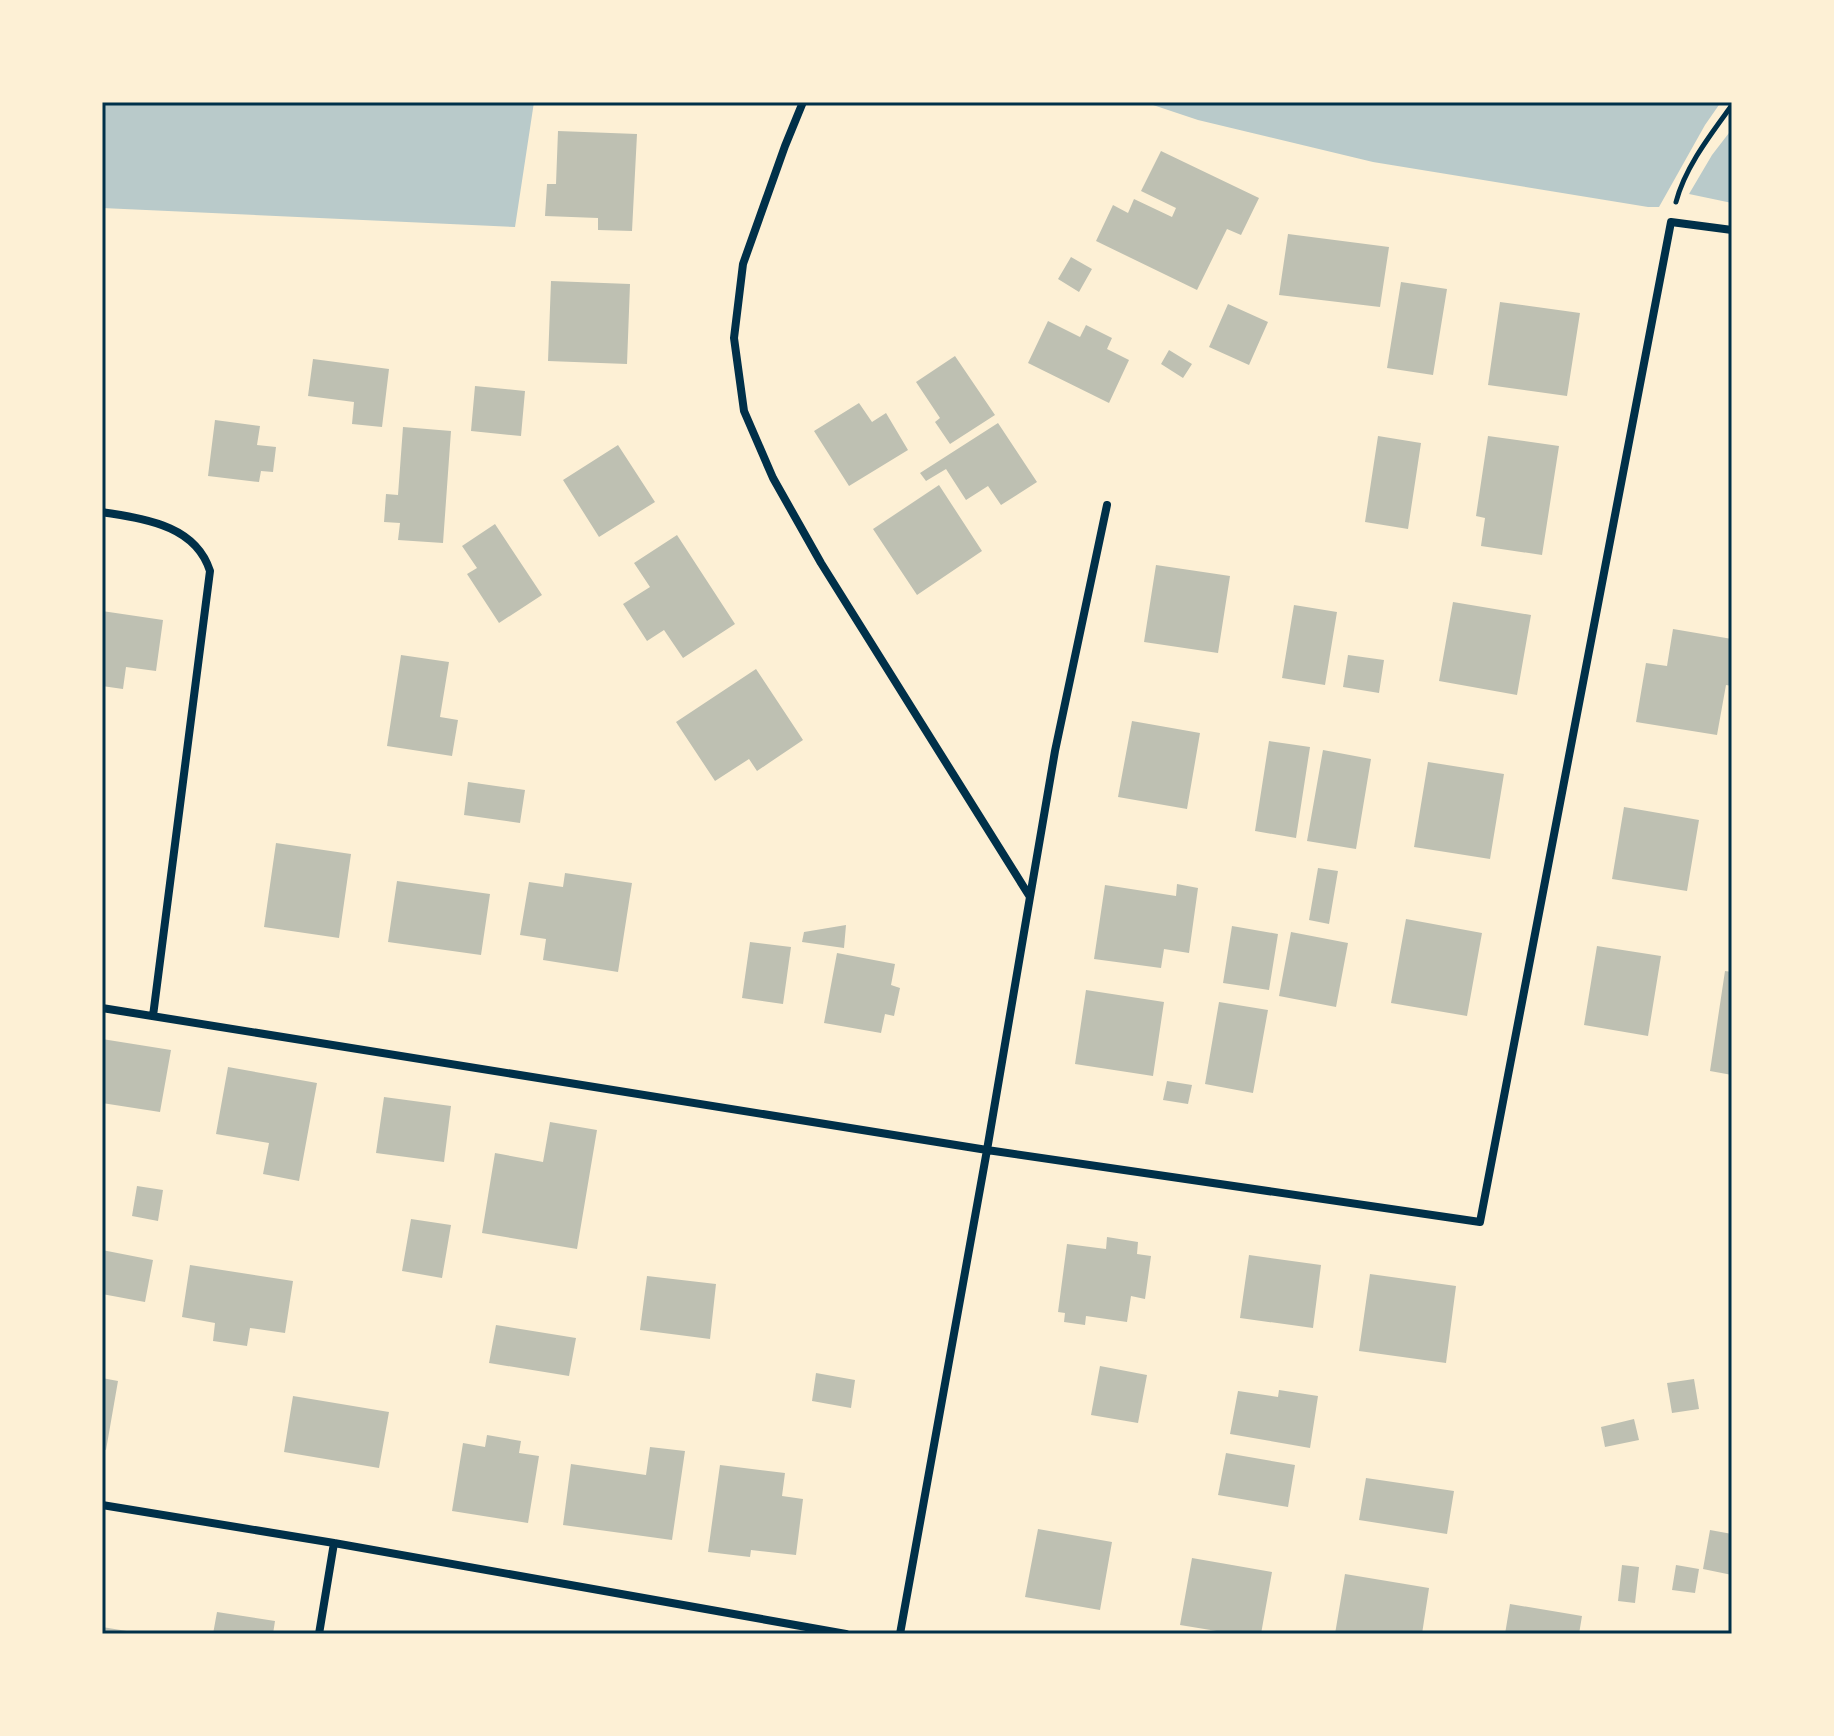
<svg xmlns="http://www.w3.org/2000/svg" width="1834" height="1736" viewBox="0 0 1834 1736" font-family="'Varela Round',sans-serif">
  <rect width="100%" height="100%" fill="#fdf0d5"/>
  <path fill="#b9caca" d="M 102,102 L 534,102 L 515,227 L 102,208 Z
    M 1144,102 L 1721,102 L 1705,125 L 1659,207 L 1648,207 L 1373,162 L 1198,120 Z
    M 1732,129 L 1732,203 L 1689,194 L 1712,155 Z"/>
  <path fill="#bec0b2" d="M 558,131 L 637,134 L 632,231 L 598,230 L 598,218 L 545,216 L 547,184 L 556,184 Z
    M 1161,151 L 1259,198 L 1241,235 L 1227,229 L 1197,290 L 1096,241 L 1113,205 L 1128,213 L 1134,199 L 1172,217 L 1176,208 L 1141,191 Z
    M 1288,234 L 1389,247 L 1380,307 L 1279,295 Z
    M 1071,257 L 1092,269 L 1079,292 L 1058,279 Z
    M 551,281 L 630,284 L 627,364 L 548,361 Z
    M 1401,282 L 1447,289 L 1433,375 L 1387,368 Z
    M 1500,302 L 1580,313 L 1567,396 L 1488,385 Z
    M 1228,304 L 1268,322 L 1249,365 L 1209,347 Z
    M 1048,321 L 1080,337 L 1086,325 L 1112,338 L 1107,349 L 1129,360 L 1109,403 L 1028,363 Z
    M 1169,350 L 1192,364 L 1183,378 L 1161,364 Z
    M 955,356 L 995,415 L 950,444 L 935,422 L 940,418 L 916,382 Z
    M 313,359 L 389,369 L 382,427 L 352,424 L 354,402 L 308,396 Z
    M 475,386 L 525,391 L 521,436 L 471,431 Z
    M 859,403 L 872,422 L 886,413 L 908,450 L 849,486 L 814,431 Z
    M 215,420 L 260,426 L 257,445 L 276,447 L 273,472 L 261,471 L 259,482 L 208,476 Z
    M 998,423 L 1037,482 L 1001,505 L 988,486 L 966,500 L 946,469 L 926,481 L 920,473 Z
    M 403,427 L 451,431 L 443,543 L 398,540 L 400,523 L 384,522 L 386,494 L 398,495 Z
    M 1378,436 L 1421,443 L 1408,529 L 1365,522 Z
    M 1488,436 L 1559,446 L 1542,555 L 1481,546 L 1485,518 L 1476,516 Z
    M 618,445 L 655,502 L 599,537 L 563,480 Z
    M 939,485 L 982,551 L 917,595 L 873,529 Z
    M 495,524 L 542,595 L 499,623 L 467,574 L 477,568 L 462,546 Z
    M 677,535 L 735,624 L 683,658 L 664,630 L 647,641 L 623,604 L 650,587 L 634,563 Z
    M 1156,565 L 1230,576 L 1218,653 L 1144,642 Z
    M 1453,602 L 1531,615 L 1517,695 L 1439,681 Z
    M 1294,605 L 1337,612 L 1325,685 L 1282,678 Z
    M 102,611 L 163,620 L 156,671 L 126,667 L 123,689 L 102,686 Z
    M 1673,629 L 1732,639 L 1732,686 L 1726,685 L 1717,735 L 1636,722 L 1646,663 L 1667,666 Z
    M 401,655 L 449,662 L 440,717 L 458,720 L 452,756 L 387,746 Z
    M 1348,655 L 1384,660 L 1379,693 L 1343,687 Z
    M 756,669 L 803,740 L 757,771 L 749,759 L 715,781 L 676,722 Z
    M 1132,721 L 1200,733 L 1187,809 L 1118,797 Z
    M 1269,741 L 1310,747 L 1296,838 L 1255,831 Z
    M 1323,750 L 1371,759 L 1356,849 L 1307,841 Z
    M 1428,762 L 1504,774 L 1490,859 L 1414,847 Z
    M 468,782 L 525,790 L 520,823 L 464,815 Z
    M 1624,807 L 1699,820 L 1687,891 L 1612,879 Z
    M 276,843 L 351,854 L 339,938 L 264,927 Z
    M 1318,868 L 1338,871 L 1329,924 L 1309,920 Z
    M 565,873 L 632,883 L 618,972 L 543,960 L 546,939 L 520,935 L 529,882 L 563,887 Z
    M 397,881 L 490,894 L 481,955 L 388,942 Z
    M 1177,884 L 1198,888 L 1189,953 L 1164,949 L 1161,968 L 1094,959 L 1105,885 L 1176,896 Z
    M 1406,919 L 1482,933 L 1467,1016 L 1391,1003 Z
    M 846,925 L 844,948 L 802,942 L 804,932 Z
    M 1232,926 L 1278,934 L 1269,990 L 1223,983 Z
    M 1291,932 L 1348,943 L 1336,1007 L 1279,996 Z
    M 750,942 L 791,947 L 783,1004 L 742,998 Z
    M 1597,946 L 1661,956 L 1648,1036 L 1584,1025 Z
    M 837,953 L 895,964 L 891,985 L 900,988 L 894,1016 L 885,1014 L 881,1033 L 824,1023 Z
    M 1725,971 L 1732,972 L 1732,1075 L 1710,1071 Z
    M 1086,990 L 1164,1002 L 1153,1076 L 1075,1064 Z
    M 1219,1002 L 1268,1010 L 1253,1093 L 1205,1084 Z
    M 102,1039 L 171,1050 L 160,1112 L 102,1103 Z
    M 228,1067 L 317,1083 L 299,1181 L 263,1174 L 269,1143 L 216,1134 Z
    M 1167,1081 L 1192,1085 L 1188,1104 L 1163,1100 Z
    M 384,1097 L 451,1106 L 444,1162 L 376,1153 Z
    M 550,1122 L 597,1130 L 577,1249 L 482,1233 L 495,1153 L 543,1162 Z
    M 137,1186 L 163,1190 L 158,1221 L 132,1216 Z
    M 411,1219 L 451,1225 L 442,1278 L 402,1271 Z
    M 1107,1237 L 1138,1242 L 1137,1254 L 1151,1256 L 1145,1299 L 1131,1296 L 1127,1322 L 1086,1316 L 1085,1325 L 1064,1322 L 1065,1313 L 1058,1312 L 1067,1244 L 1106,1249 Z
    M 102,1250 L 153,1260 L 145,1302 L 102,1294 Z
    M 1249,1255 L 1321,1265 L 1313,1328 L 1240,1318 Z
    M 190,1265 L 293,1281 L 285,1333 L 250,1328 L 247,1346 L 213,1341 L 215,1323 L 182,1317 Z
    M 1370,1274 L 1456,1286 L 1446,1363 L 1359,1351 Z
    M 647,1276 L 716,1284 L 710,1339 L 640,1330 Z
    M 496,1325 L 576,1338 L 569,1376 L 489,1363 Z
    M 1100,1366 L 1147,1375 L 1138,1423 L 1091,1415 Z
    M 816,1373 L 855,1380 L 851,1408 L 812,1401 Z
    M 102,1378 L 118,1381 L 106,1450 L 102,1449 Z
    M 1694,1379 L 1699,1409 L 1672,1413 L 1667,1383 Z
    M 1279,1390 L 1318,1396 L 1310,1448 L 1230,1434 L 1238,1391 L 1278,1397 Z
    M 293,1396 L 389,1412 L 379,1468 L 284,1452 Z
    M 1634,1419 L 1639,1440 L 1605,1447 L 1601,1427 Z
    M 487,1435 L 521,1441 L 519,1453 L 539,1456 L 528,1523 L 452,1511 L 463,1443 L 485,1447 Z
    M 650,1447 L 685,1451 L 672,1540 L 563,1525 L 571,1464 L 646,1475 Z
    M 1226,1453 L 1295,1465 L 1288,1507 L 1218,1495 Z
    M 720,1465 L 785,1473 L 782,1496 L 803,1499 L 796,1555 L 751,1550 L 750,1557 L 708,1552 Z
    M 1366,1478 L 1454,1491 L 1447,1534 L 1359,1520 Z
    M 1038,1529 L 1112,1542 L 1100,1610 L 1025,1597 Z
    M 1710,1530 L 1732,1534 L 1732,1575 L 1703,1569 Z
    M 1192,1558 L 1272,1572 L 1261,1634 L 1235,1634 L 1180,1625 Z
    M 1622,1565 L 1639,1567 L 1635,1603 L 1618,1601 Z
    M 1676,1565 L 1699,1569 L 1695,1593 L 1672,1590 Z
    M 1345,1574 L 1429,1588 L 1422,1634 L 1335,1634 Z
    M 1510,1604 L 1582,1616 L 1579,1634 L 1505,1634 Z
    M 217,1612 L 275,1621 L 273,1634 L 213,1634 Z
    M 102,1627 L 133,1632 L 133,1634 L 102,1634 Z"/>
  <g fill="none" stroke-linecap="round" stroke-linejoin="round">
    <path stroke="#003049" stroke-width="5" d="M 1676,202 C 1685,167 1711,134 1732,105"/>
    <path stroke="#003049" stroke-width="8" d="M 803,102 L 785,146 L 743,264 L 734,338 L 744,411 L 773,478 L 821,563 L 1030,897 L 987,1150 L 900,1634
      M 102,512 C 143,519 195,524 210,571 L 153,1016
      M 1030,897 L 1055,751 L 1107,505
      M 102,1008 L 987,1150 L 1480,1222 L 1671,222 L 1732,230
      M 102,1505 L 334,1543 L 846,1634
      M 319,1634 L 334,1543"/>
  </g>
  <rect width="1834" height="1736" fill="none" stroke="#fdf0d5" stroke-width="208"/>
  <rect x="104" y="104" width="1626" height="1528" fill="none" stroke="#003049" stroke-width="3"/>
</svg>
